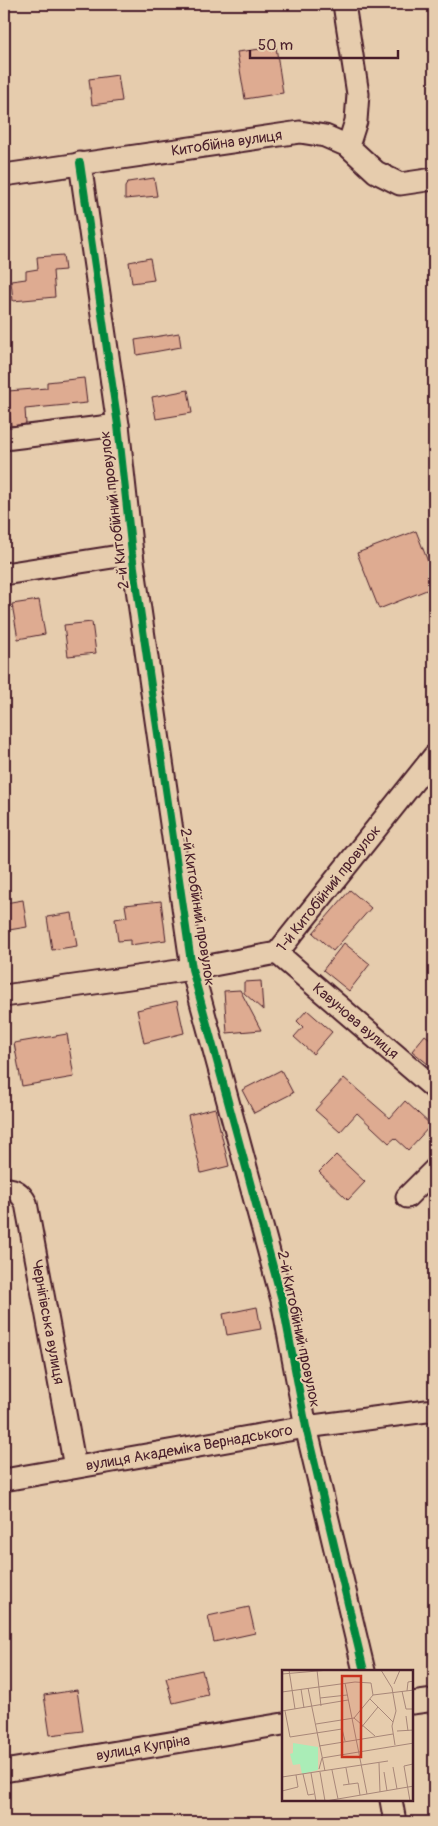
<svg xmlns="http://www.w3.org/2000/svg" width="438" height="1826" viewBox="0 0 438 1826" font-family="Pangolin,sans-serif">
  <rect width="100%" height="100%" fill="#e6ccad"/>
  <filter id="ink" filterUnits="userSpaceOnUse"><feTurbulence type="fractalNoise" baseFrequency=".02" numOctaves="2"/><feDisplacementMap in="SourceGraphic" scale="10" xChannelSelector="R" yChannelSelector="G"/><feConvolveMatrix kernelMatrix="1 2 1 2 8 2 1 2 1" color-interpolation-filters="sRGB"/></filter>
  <g filter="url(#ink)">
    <path fill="#deab91" stroke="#4a1f2b" d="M 276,47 L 283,93 L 245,99 L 237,52 Z
      M 118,75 L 122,101 L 92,105 L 89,79 Z
      M 154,178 L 157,196 L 125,199 L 125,187 L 128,182 Z
      M 63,255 L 65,270 L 53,271 L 55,297 L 13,301 L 11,281 L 26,279 L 26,271 L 38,269 L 37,257 Z
      M 150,258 L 154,280 L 132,283 L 129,262 Z
      M 179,333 L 181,347 L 137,355 L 135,340 Z
      M 84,378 L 87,403 L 25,409 L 26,424 L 11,426 L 8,391 L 47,388 L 47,382 Z
      M 188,390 L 192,413 L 156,419 L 152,397 Z
      M 416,531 L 434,577 L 434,587 L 379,609 L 357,553 Z
      M 39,600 L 45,634 L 18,639 L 12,604 Z
      M 92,622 L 96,653 L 68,656 L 64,625 Z
      M 350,890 L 371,908 L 333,951 L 313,933 Z
      M 23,900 L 27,927 L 9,930 L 5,903 Z
      M 161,901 L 166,940 L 130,945 L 130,940 L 118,941 L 115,919 L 127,917 L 125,905 Z
      M 72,913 L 77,946 L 52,950 L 47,917 Z
      M 344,943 L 370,964 L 349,991 L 323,970 Z
      M 261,981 L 263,1010 L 244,993 L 244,982 Z
      M 240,990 L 261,1030 L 227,1033 L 224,991 Z
      M 177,1001 L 184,1033 L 144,1043 L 137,1010 Z
      M 307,1010 L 332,1032 L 313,1054 L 294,1037 L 303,1027 L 297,1021 Z
      M 67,1034 L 74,1077 L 22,1086 L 14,1043 Z
      M 425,1035 L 434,1042 L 434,1069 L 412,1051 Z
      M 281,1070 L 293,1093 L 254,1113 L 242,1090 Z
      M 344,1078 L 390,1118 L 405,1101 L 431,1125 L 408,1150 L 395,1138 L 389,1143 L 357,1113 L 340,1132 L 315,1110 Z
      M 215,1108 L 229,1166 L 201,1173 L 188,1115 Z
      M 336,1155 L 365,1182 L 348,1200 L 319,1172 Z
      M 257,1307 L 261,1329 L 227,1335 L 223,1314 Z
      M 249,1607 L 255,1633 L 214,1642 L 208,1616 Z
      M 202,1670 L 208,1695 L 173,1703 L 166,1678 Z
      M 77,1690 L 83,1731 L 50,1735 L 44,1695 Z"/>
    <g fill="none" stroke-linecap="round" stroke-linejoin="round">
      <defs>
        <g id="minor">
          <path d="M 344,4 L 358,94 L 356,121 L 348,146"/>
          <path d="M 80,163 L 118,425 L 132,554 L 192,969 L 282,1300 L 306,1427 L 364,1671"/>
          <path id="s1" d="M 4,175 L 300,132 L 325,136 L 348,146 L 376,172 L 400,184 L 434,179"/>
          <path d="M 4,439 L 118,425"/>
          <path d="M 4,574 L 132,554"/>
          <path id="s2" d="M 277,953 L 434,1088"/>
          <path id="s3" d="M 4,996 L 192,969 L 277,953 L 434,756"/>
          <path id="s4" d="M 4,1189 C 15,1188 21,1193 26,1203 L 75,1467"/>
          <path d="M 407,1197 L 434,1170"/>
          <path id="s5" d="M 4,1480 L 306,1427 L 434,1410"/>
          <path d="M 412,1703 L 434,1700"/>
          <path id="s6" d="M 4,1771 L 283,1724"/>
          <path d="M 391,1800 L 395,1822"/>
        </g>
      </defs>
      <use href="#minor" stroke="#4a1f2b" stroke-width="25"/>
      <use href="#minor" stroke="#e6ccad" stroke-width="21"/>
      <defs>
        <path id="cycleway" d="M 80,163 L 118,425 L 132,554 L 192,969 L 282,1300 L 306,1427 L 364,1671"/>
      </defs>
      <use href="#cycleway" stroke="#e6ccad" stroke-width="11"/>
      <use href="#cycleway" stroke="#00873e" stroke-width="8"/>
    </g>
  </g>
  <g text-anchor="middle" stroke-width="4" stroke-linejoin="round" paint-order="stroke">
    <g font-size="15" fill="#4a1f2b" stroke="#e6ccad">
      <text dy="5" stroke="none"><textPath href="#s1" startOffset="225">Китобійна вулиця</textPath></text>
      <text transform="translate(114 510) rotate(-97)" y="5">2-й Китобійний провулок</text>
      <text dy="5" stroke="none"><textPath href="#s3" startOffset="359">1-й Китобійний провулок</textPath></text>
      <text transform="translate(198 907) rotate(81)" y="5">2-й Китобійний провулок</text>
      <text dy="5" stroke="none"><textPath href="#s2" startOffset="104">Кавунова вулиця</textPath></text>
      <text dy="5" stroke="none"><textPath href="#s4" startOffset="149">Чернігівська вулиця</textPath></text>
      <text transform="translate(299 1329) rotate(78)" y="5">2-й Китобійний провулок</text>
      <text dy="5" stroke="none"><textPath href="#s5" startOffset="188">вулиця Академіка Вернадського</textPath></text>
      <text dy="5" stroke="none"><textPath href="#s6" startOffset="141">вулиця Купріна</textPath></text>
    </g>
  </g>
  <g transform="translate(282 1670)">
    <rect width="131" height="131" fill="#e6ccad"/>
    <path d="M 11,73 L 36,77 L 36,100 L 20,104 L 18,94 L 11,95 L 8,84 L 11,83 Z" fill="#aaedb7"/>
    <path fill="none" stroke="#a88779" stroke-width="1" d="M 7,0 L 13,39M 35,0 L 39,36M 99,0 L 110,18 L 114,41 L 110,56 L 113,75M 0,4 L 47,0M 63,13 L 85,124M 112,14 L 118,0M 26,18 L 43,101M 19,19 L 22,38M 120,21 L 124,39 L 132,39M 125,21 L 126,12 L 132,11M 0,22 L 73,12 L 89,13 L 91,25M 91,25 L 132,20M 38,28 L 65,25M 88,29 L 111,52M 0,41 L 66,30M 3,41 L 8,67M 124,46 L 126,61M 72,48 L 93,66M 34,54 L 72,48 L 91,25M 78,59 L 96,37M 115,61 L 132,60M 8,67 L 60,59 L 63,71M 37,76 L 111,64M 97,93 L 98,122M 111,97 L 115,119M 64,98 L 67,114M 37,99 L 40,88 L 132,73M 50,100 L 56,129M 38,102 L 43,131M 102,102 L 105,121M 29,103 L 34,131M 21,104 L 26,125 L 32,124M 0,107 L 106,91M 61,115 L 76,113 L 78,125M 0,121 L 16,117 L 14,105M 44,131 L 132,116M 128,131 L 122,96 L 131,94"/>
    <path fill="#c8321e" fill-opacity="0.15" stroke="#c8321e" stroke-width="2.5" d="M 60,6 L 79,6 L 79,87 L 60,87 Z"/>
    <rect width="131" height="131" fill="none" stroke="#4a1f2b" stroke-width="2.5"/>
  </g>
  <rect width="438" height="1826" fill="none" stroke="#e6ccad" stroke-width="20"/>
  <rect x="10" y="10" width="418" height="1806" fill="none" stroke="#4a1f2b" stroke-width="2" filter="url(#ink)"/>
  <path d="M250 50v8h148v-8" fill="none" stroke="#4a1f2b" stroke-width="2.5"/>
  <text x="258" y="50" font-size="15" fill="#4a1f2b" stroke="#e6ccad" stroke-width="4" paint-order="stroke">50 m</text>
</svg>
